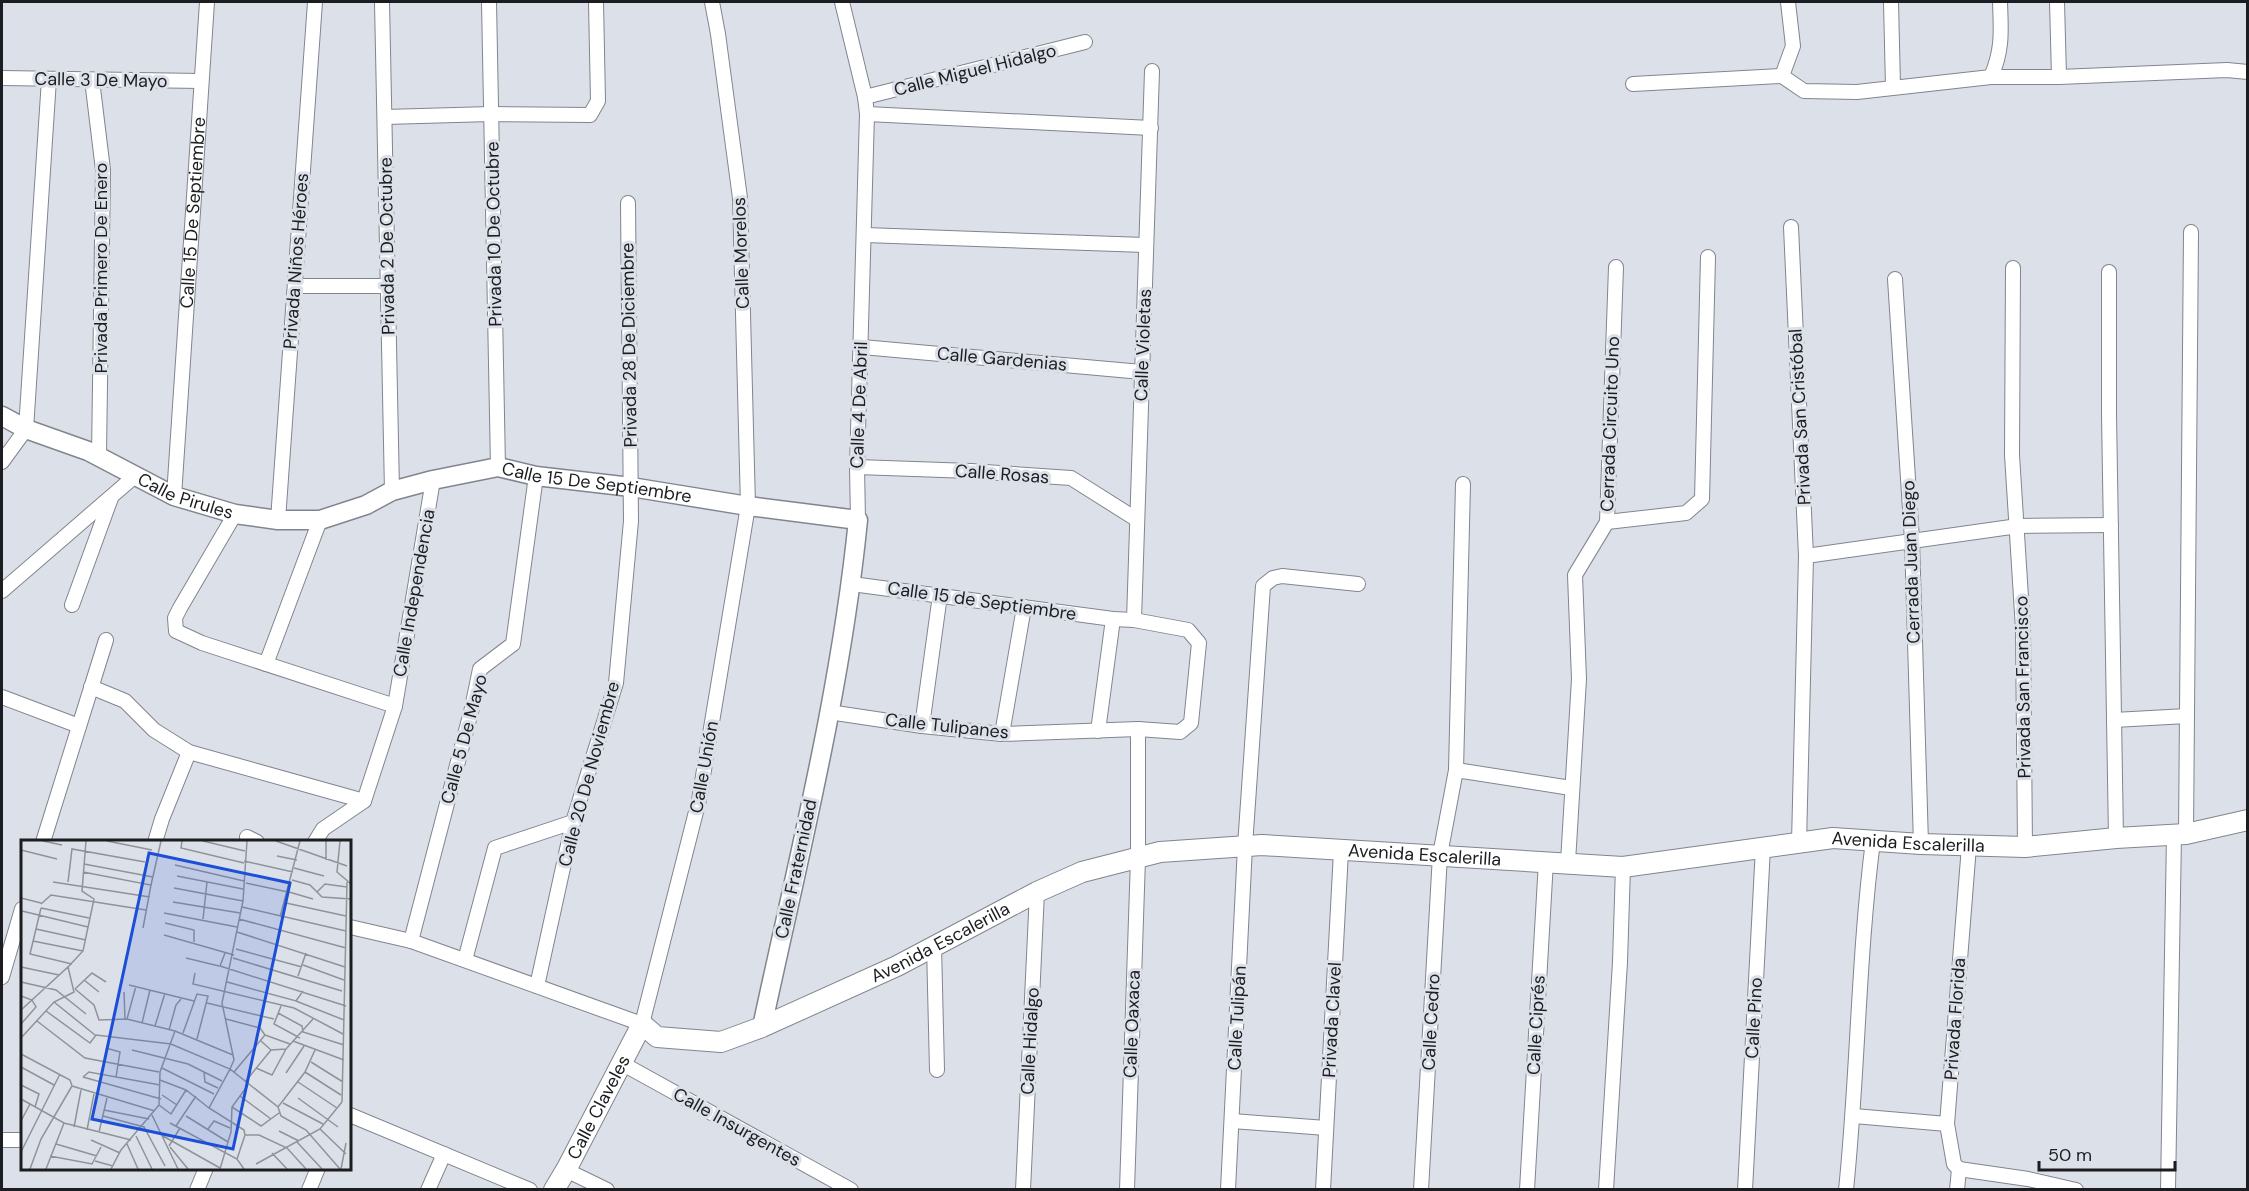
<svg xmlns="http://www.w3.org/2000/svg" width="2249" height="1191" viewBox="0 0 2249 1191" font-family="'DM Sans',sans-serif">
  <rect width="100%" height="100%" fill="#dce1e9"/>
  <g fill="none" stroke-linecap="round" stroke-linejoin="round">
    <defs>
      <g id="minor">
        <path d="M 382,2 L 392,491"/>
        <path d="M 489,2 L 498,467"/>
        <path d="M 842,2 L 865,97 L 867,114 L 857,467 L 858,520"/>
        <path d="M 1891,2 L 1893,87"/>
        <path d="M 2057,2 L 2059,77"/>
        <path d="M 1782,76 L 1804,91 L 1857,92 L 1991,77 C 2003,49 2001,31 2000,2"/>
        <path d="M 1782,76 L 1793,46 L 1788,2"/>
        <path d="M 1991,77 L 2059,77 L 2227,70 L 2248,72"/>
        <path d="M 2,78 L 201,81"/>
        <path d="M 92,80 L 103,170 L 99,456"/>
        <path d="M 1633,84 L 1782,76"/>
        <path d="M 865,97 L 1085,42"/>
        <path d="M 867,114 L 1151,128"/>
        <path d="M 385,117 L 491,114 L 590,115 L 598,101 L 596,2"/>
        <path d="M 1791,227 L 1806,556 L 1799,843"/>
        <path d="M 865,235 L 1145,245"/>
        <path d="M 2013,268 L 2012,455 L 2023,629 L 2025,847"/>
        <path d="M 2109,272 L 2109,414 L 2116,838"/>
        <path d="M 1895,279 L 1912,540 L 1921,844"/>
        <path d="M 295,286 L 388,286"/>
        <path d="M 862,347 L 1142,372"/>
        <path d="M 2,462 L 26,429 L 49,79"/>
        <path d="M 857,467 L 971,471 L 1071,478 L 1136,519"/>
        <path id="s1" d="M 174,496 L 207,2"/>
        <path d="M 235,514 L 180,608 L 175,618 L 176,631 L 202,643 L 395,706"/>
        <path d="M 278,520 L 315,2"/>
        <path d="M 1607,522 L 1686,513 L 1702,499 L 1708,257"/>
        <path d="M 1806,556 L 2018,526 L 2111,525"/>
        <path d="M 2,591 L 135,476"/>
        <path d="M 72,605 L 111,498"/>
        <path d="M 1134,620 L 1152,71"/>
        <path d="M 266,664 L 320,520"/>
        <path d="M 91,687 L 125,701 L 154,730 L 189,752 L 364,801"/>
        <path d="M 2,697 L 79,726"/>
        <path d="M 829,712 L 922,726 L 1002,734 L 1138,729 L 1180,732 L 1191,723 L 1199,643 L 1188,630 L 1134,620 L 1113,619 L 852,584"/>
        <path d="M 2114,720 L 2187,716"/>
        <path d="M 922,726 L 940,595"/>
        <path d="M 1098,731 L 1113,619"/>
        <path d="M 1002,734 L 1024,607"/>
        <path d="M 1456,770 L 1463,484"/>
        <path d="M 2186,834 L 2191,232"/>
        <path d="M 247,837 L 257,842"/>
        <path d="M 43,842 L 106,640"/>
        <path d="M 155,842 L 162,819 L 189,752"/>
        <path d="M 315,842 L 323,829 L 364,801 L 395,706 L 433,480"/>
        <path d="M 1568,862 L 1579,679 L 1575,575 L 1607,522 L 1616,267"/>
        <path d="M 350,927 L 411,941 L 642,1024 L 699,800 L 748,506 L 740,198 L 718,34 L 712,2"/>
        <path d="M 411,941 L 472,708 L 480,669 L 513,644 L 536,476"/>
        <path d="M 934,946 L 937,1070"/>
        <path d="M 465,960 L 495,848 L 573,822"/>
        <path d="M 2,977 L 22,909"/>
        <path d="M 537,986 L 573,822 L 616,683 L 631,521 L 628,203"/>
        <path d="M 623,1064 L 851,1190"/>
        <path d="M 350,1115 L 530,1190"/>
        <path d="M 1854,1116 L 1947,1124"/>
        <path d="M 1232,1121 L 1326,1128"/>
        <path d="M 2,1140 L 22,1140"/>
        <path d="M 1959,1169 L 2028,1179 L 2076,1190"/>
        <path d="M 566,1170 L 607,1190"/>
        <path d="M 197,1190 L 206,1168"/>
        <path d="M 309,1190 L 318,1168"/>
        <path d="M 428,1190 L 444,1154"/>
        <path d="M 1023,1190 L 1037,892"/>
        <path d="M 1127,1190 L 1138,858 L 1138,729"/>
        <path d="M 1228,1190 L 1245,846 L 1263,586 L 1273,578 L 1282,576 L 1358,584"/>
        <path d="M 1323,1190 L 1341,851"/>
        <path d="M 1421,1190 L 1440,855 L 1456,770 L 1571,788"/>
        <path d="M 1527,1190 L 1546,861"/>
        <path d="M 1606,1190 L 1620,962 L 1623,867"/>
        <path d="M 1745,1190 L 1763,847"/>
        <path d="M 1846,1190 C 1858,1074 1858,957 1873,841"/>
        <path d="M 1957,1190 L 1959,1169 L 1954,1164 L 1947,1124 L 1969,846"/>
        <path d="M 2168,1190 L 2174,835"/>
      </g>
      <g id="tertiary">
        <path id="s2" d="M 2,416 L 26,429 L 88,451 L 174,496 L 235,514 L 278,520 L 320,520 L 366,505 L 392,491 L 433,480 L 498,467 L 536,476 L 631,487 L 748,506 L 858,520 C 841,691 798,859 762,1027"/>
      </g>
      <g id="secondary">
        <path id="s3" d="M 554,1190 L 566,1170 L 642,1024 L 657,1037 L 721,1042 L 762,1027 L 897,966 L 1037,892 L 1082,872 L 1160,852 L 1262,845 L 1623,867 L 1833,838 L 1921,844 L 2025,847 L 2116,838 L 2186,834 L 2248,820"/>
      </g>
    </defs>
    <use href="#minor" stroke="#81858d" stroke-width="16"/>
    <use href="#tertiary" stroke="#81858d" stroke-width="21"/>
    <use href="#secondary" stroke="#81858d" stroke-width="22"/>
    <use href="#minor" stroke="#fff" stroke-width="14"/>
    <use href="#tertiary" stroke="#fff" stroke-width="18"/>
    <use href="#secondary" stroke="#fff" stroke-width="20"/>
  </g>
  <g text-anchor="middle" stroke-width="6" stroke-linejoin="round" paint-order="stroke">
    <g font-size="18" fill="#1c1d20" stroke="#dce1e9">
      <text transform="translate(975 70) rotate(-14)" y="6">Calle Miguel Hidalgo</text>
      <text transform="translate(101 80) rotate(1)" y="6">Calle 3 De Mayo</text>
      <text dy="6" stroke="none"><textPath href="#s1" startOffset="284">Calle 15 De Septiembre</textPath></text>
      <text transform="translate(494 234) rotate(-91)" y="6">Privada 10 De Octubre</text>
      <text transform="translate(387 246) rotate(-91)" y="6">Privada 2 De Octubre</text>
      <text transform="translate(741 253) rotate(-92)" y="6">Calle Morelos</text>
      <text transform="translate(296 261) rotate(-86)" y="6">Privada Niños Héroes</text>
      <text transform="translate(101 268) rotate(-90)" y="6">Privada Primero De Enero</text>
      <text transform="translate(629 345) rotate(-91)" y="6">Privada 28 De Diciembre</text>
      <text transform="translate(1143 345) rotate(-88)" y="6">Calle Violetas</text>
      <text transform="translate(1002 359) rotate(5)" y="6">Calle Gardenias</text>
      <text transform="translate(859 405) rotate(-88)" y="6">Calle 4 De Abril</text>
      <text transform="translate(1800 417) rotate(-93)" y="6">Privada San Cristóbal</text>
      <text transform="translate(1610 424) rotate(-88)" y="6">Cerrada Circuito Uno</text>
      <text transform="translate(1002 474) rotate(4)" y="6">Calle Rosas</text>
      <text dy="6" stroke="none"><textPath href="#s2" startOffset="626">Calle 15 De Septiembre</textPath></text>
      <text dy="6" stroke="none"><textPath href="#s2" startOffset="201">Calle Pirules</textPath></text>
      <text transform="translate(1911 562) rotate(-92)" y="6">Cerrada Juan Diego</text>
      <text transform="translate(414 593) rotate(-80)" y="6">Calle Independencia</text>
      <text transform="translate(982 601) rotate(8)" y="6">Calle 15 de Septiembre</text>
      <text transform="translate(2023 687) rotate(-91)" y="6">Privada San Francisco</text>
      <text transform="translate(947 726) rotate(6)" y="6">Calle Tulipanes</text>
      <text transform="translate(464 739) rotate(-75)" y="6">Calle 5 De Mayo</text>
      <text transform="translate(704 767) rotate(-80)" y="6">Calle Unión</text>
      <text transform="translate(589 774) rotate(-75)" y="6">Calle 20 De Noviembre</text>
      <text dy="6" stroke="none"><textPath href="#s3" startOffset="1503">Avenida Escalerilla</textPath></text>
      <text dy="6" stroke="none"><textPath href="#s3" startOffset="1017">Avenida Escalerilla</textPath></text>
      <text transform="translate(796 869) rotate(-78)" y="6">Calle Fraternidad</text>
      <text dy="6" stroke="none"><textPath href="#s3" startOffset="513">Avenida Escalerilla</textPath></text>
      <text transform="translate(1237 1018) rotate(-87)" y="6">Calle Tulipán</text>
      <text transform="translate(1754 1018) rotate(-87)" y="6">Calle Pino</text>
      <text transform="translate(1955 1019) rotate(-86)" y="6">Privada Florida</text>
      <text transform="translate(1332 1020) rotate(-87)" y="6">Privada Clavel</text>
      <text transform="translate(1431 1022) rotate(-87)" y="6">Calle Cedro</text>
      <text transform="translate(1132 1024) rotate(-88)" y="6">Calle Oaxaca</text>
      <text transform="translate(1536 1025) rotate(-87)" y="6">Calle Ciprés</text>
      <text transform="translate(1030 1041) rotate(-87)" y="6">Calle Hidalgo</text>
      <text dy="6" stroke="none"><textPath href="#s3" startOffset="94">Calle Claveles</textPath></text>
      <text transform="translate(737 1127) rotate(29)" y="6">Calle Insurgentes</text>
    </g>
  </g>
  <g transform="translate(21 840)">
    <rect width="330" height="330" fill="#dce1e9"/>
    <path fill="none" stroke="#8f9399" stroke-width="1.5" d="M 22,1 L 41,5M 86,1 L 131,10M 161,1 L 160,8 L 223,23M 182,1 L 224,11M 226,1 L 222,61 L 201,163 L 213,220 L 209,229 L 257,267 L 260,276 L 285,290 L 319,329M 255,1 L 326,26M 319,1 L 316,32 L 330,44M 0,10 L 36,19M 256,16 L 276,20M 305,20 L 305,1M 223,21 L 272,32M 63,24 L 132,37M 154,25 L 223,41M 273,28 L 303,36M 62,32 L 130,45 L 122,88M 156,36 L 222,49M 271,40 L 289,45 L 301,57 L 330,59M 32,42 L 129,57M 47,42 L 51,9 L 124,22M 225,43 L 267,52M 130,45 L 140,1M 153,48 L 222,61M 268,52 L 292,59M 296,52 L 304,44 L 326,47M 0,58 L 20,63M 152,62 L 219,73M 265,63 L 325,76M 20,64 L 30,55 L 125,70M 221,67 L 325,91M 20,68 L 9,114 L 51,124M 20,68 L 68,78M 1,71 L 67,87M 143,73 L 216,87M 259,77 L 279,1M 182,79 L 186,42M 218,79 L 325,108M 144,83 L 173,90 L 173,102M 15,89 L 65,100M 216,92 L 324,127M 143,95 L 213,115M 12,101 L 62,111M 215,109 L 281,127M 204,113 L 199,126 L 325,166M 165,118 L 198,126M 212,118 L 321,151M 282,125 L 323,140M 0,127 L 38,135M 47,127 L 62,111 L 73,59 L 61,51 L 65,1M 174,133 L 172,144 L 273,168 L 322,194M 277,136 L 285,113M 63,140 L 78,152M 0,142 L 35,150 L 65,174M 206,142 L 275,161 L 282,151M 108,145 L 173,161M 54,149 L 73,165 L 78,180 L 106,179 L 154,191 L 212,215M 54,149 L 71,133 L 85,142M 103,152 L 104,179M 0,156 L 11,160 L 15,167 L 0,184M 275,161 L 323,180M 33,162 L 74,195M 186,163 L 253,179M 260,166 L 253,184 L 279,198M 0,170 L 47,127 L 53,152 L 33,162 L 0,198M 25,171 L 69,203 L 75,195 L 150,204 L 209,229 L 188,268 L 223,290 L 224,295 L 238,295 L 266,308 L 285,329M 257,173 L 281,186 L 282,192 L 323,205M 106,179 L 115,146M 205,179 L 239,188 L 244,195 L 213,232M 16,181 L 64,218 L 138,232M 121,183 L 129,150M 134,186 L 144,153M 148,190 L 155,165 L 160,159M 162,193 L 176,154 L 187,156 L 176,199M 244,195 L 269,204M 272,201 L 323,220M 85,208 L 99,212 L 95,237M 111,210 L 167,224 L 201,241M 250,210 L 265,209 L 292,179M 0,214 L 49,240 L 51,246M 290,222 L 322,242M 0,227 L 33,245M 141,228 L 193,254M 235,228 L 251,235 L 265,209M 183,232 L 184,242 L 197,248M 284,232 L 320,255M 265,233 L 283,206M 62,237 L 140,259M 62,237 L 68,232 L 139,245M 139,240 L 165,250 L 188,268M 224,242 L 250,210 L 240,201M 277,242 L 316,268M 0,245 L 18,254 L 14,267M 51,246 L 134,271M 141,255 L 156,265M 219,256 L 250,279M 277,258 L 317,287M 0,259 L 43,283 L 110,300M 321,262 L 326,42M 262,263 L 302,284M 138,265 L 150,274 L 165,250M 211,267 L 240,286 L 258,273M 257,267 L 284,232 L 294,210M 83,270 L 128,279M 131,275 L 157,329M 82,276 L 123,287 L 144,326M 165,276 L 207,302M 0,281 L 9,264M 149,283 L 216,319 L 223,329M 155,286 L 175,256M 53,287 L 60,250M 187,289 L 193,281 L 209,288M 299,289 L 325,314M 66,290 L 73,254M 258,291 L 278,301M 78,292 L 86,258M 115,296 L 131,329M 142,296 L 199,328M 70,300 L 99,313M 276,302 L 301,329M 35,304 L 76,316M 106,304 L 117,329M 148,306 L 159,288M 149,307 L 167,329M 0,312 L 39,234M 251,313 L 266,329M 29,316 L 71,324 L 80,307M 216,319 L 224,295M 74,321 L 92,326M 235,324 L 299,289 L 321,262M 9,329 L 20,299 L 51,246M 25,329 L 43,283M 90,329 L 100,310 L 138,265 L 139,232 L 154,191M 199,329 L 210,292 L 211,267 L 227,245M 320,329 L 325,303"/>
    <path fill="#1d4ed8" fill-opacity="0.15" stroke="#1d4ed8" stroke-width="3" d="M 128,13 L 269,43 L 212,309 L 71,279 Z"/>
    <rect width="330" height="330" fill="none" stroke="#1c1d20" stroke-width="3"/>
  </g>
  <rect width="2249" height="1191" fill="none" stroke="#1c1d20" stroke-width="6"/>
  <path d="M2039 1161v9h136v-9" fill="none" stroke="#1c1d20" stroke-width="3"/>
  <text x="2048" y="1161" font-size="18" fill="#1c1d20" stroke="#dce1e9" stroke-width="4.5" paint-order="stroke">50 m</text>
</svg>
